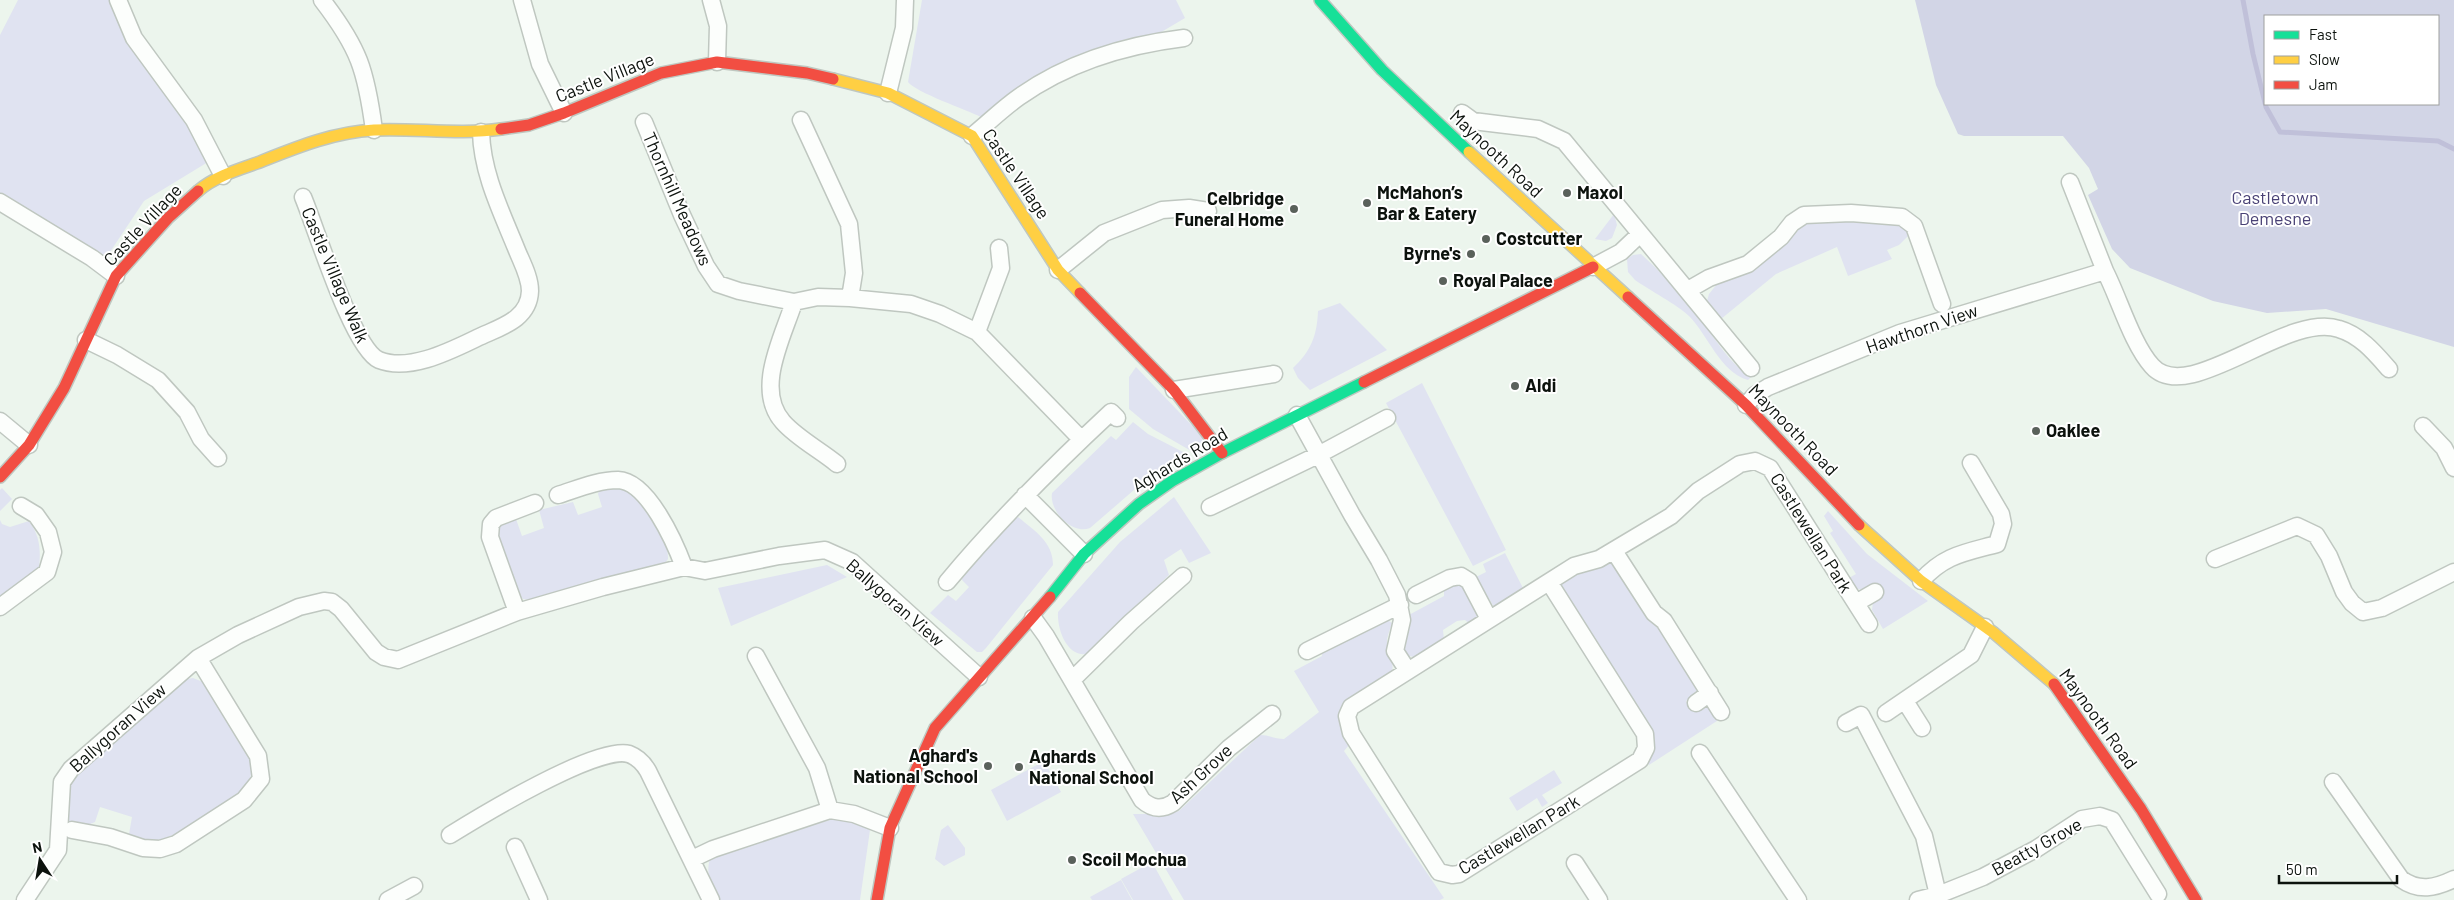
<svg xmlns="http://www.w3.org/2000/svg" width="2454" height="900" viewBox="0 0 2454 900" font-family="Barlow,sans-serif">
  <rect width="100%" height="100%" fill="#ecf5ed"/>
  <path fill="#e0e3f1" d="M 18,0 L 113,0 L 199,142 L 208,162 L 144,201 L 106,258 L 0,196 L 0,35 Z
    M 922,0 L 1176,0 L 1185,18 L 1158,34 L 1126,39 L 1068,61 L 1022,86 L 981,117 C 967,110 915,92 908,82 Z
    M 1614,214 L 1617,225 L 1612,238 L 1606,241 L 1595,239 Z
    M 1819,219 L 1894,223 L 1906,229 L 1908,236 L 1899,245 L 1887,250 L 1892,259 L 1848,276 L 1837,247 L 1776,274 L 1721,319 L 1707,301 L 1709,294 L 1717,284 L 1744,274 L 1801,224 Z
    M 1641,254 C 1660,271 1677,290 1694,310 C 1708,327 1732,370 1752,376 L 1748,380 C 1720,372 1708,335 1689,316 C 1678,305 1649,290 1635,280 L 1628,272 L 1627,259 L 1633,255 Z
    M 1340,303 L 1387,350 L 1310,390 L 1298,378 L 1293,368 C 1311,351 1317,336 1318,311 Z
    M 1136,367 L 1202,436 L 1203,447 L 1193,452 L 1153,429 L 1129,409 L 1129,377 Z
    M 1422,383 L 1506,550 L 1473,566 L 1386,403 Z
    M 1133,422 L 1148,434 L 1187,454 L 1149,477 L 1090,528 C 1072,535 1049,511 1052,493 L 1111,436 L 1116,440 Z
    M 623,487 C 642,503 669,532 668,559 L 664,564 L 529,600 L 523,599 L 518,593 L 498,536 L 498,526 L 516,519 L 522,536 L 544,528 L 539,510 L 573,502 L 578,515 L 602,507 L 598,494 L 600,489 Z
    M 2,488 L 12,499 L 0,511 L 0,490 Z
    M 1174,497 L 1211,553 L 1189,563 L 1181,549 L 1164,560 L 1169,575 L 1087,654 C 1067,657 1057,630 1058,612 L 1120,542 Z
    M 1828,511 L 1867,554 L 1928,601 L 1883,629 L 1872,610 L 1873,602 L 1883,595 L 1876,585 L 1868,590 L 1856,589 L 1849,578 L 1856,574 L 1830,533 L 1833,531 L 1824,516 Z
    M 1018,517 C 1035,531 1053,542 1053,565 L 986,648 L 982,652 L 977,652 L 930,613 L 948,595 L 956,601 L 969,587 L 962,580 L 963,571 L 1013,518 Z
    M 0,520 L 2,524 L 10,527 L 29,521 C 40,536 41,550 39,568 L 0,597 Z
    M 1505,553 L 1524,590 L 1501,606 L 1494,607 L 1476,577 L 1486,572 L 1483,564 Z
    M 1608,563 L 1614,564 L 1648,618 L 1657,623 L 1698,686 L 1695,695 L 1686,701 L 1692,711 L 1702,706 L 1710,708 L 1720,719 L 1649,765 L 1648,762 L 1655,746 L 1649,726 L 1562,587 L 1562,583 L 1581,571 Z
    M 827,565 L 847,577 L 731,626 L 718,588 Z
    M 1452,584 L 1463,586 L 1478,617 L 1470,624 L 1465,620 L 1457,621 L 1443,630 L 1444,640 L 1414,657 L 1409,656 L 1402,646 L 1407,616 L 1444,596 L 1444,589 Z
    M 1386,619 L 1392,623 C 1389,633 1385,640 1388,651 C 1390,659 1394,663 1392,671 L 1341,712 C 1337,725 1342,733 1349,745 L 1344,751 L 1444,898 L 1440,900 L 1184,900 L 1133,814 L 1165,814 L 1179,811 L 1260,735 C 1269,735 1276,739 1284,739 L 1319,712 L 1294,671 L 1322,656 L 1322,652 Z
    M 193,678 L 203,682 C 216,701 247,744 251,765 C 253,775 248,785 241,793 C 231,804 178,836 162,839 C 152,842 139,838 129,834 L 132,817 L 100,807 L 95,822 L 83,827 L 67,825 L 70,782 L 81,769 L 182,680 Z
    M 1044,761 L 1061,792 L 1007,821 L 991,790 Z
    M 1554,770 L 1562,783 L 1542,795 L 1548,803 L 1542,807 L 1537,798 L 1517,811 L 1509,798 Z
    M 834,819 L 849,820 L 870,830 L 860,900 L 718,900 C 712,885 705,875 710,859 L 789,831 Z
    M 948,825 L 965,848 L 965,855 L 944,866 L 935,859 L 941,830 Z
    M 1152,862 L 1173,900 L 1133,900 L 1121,879 Z
    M 1121,880 L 1132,900 L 1092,900 L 1090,897 Z"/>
  <path fill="#d2d5e6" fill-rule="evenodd" d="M 1915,0 L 2454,0 L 2454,347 L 2326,309 L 2267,313 L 2213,301 L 2130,268 L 2112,249 L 2088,195 L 2098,189 L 2089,168 L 2063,136 L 1964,136 L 1958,134 L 1936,85 ZM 2265,16 L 2438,16 L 2438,104 L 2265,104 Z"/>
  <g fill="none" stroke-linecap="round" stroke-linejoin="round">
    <path stroke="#c0c0d9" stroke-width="5" d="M 2243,0 L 2253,54 L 2266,107 L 2280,132 L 2438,141 L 2454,149"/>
    <defs>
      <path id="street" d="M 118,0 L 134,38 L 194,120 L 223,176
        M 322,0 C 359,48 366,70 374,130
        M 522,0 L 540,64 L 564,113
        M 711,0 L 718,26 L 717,62
        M 888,93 L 904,28 L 905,0
        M 1462,113 L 1473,121 L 1538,129 L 1564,141 L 1751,368
        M 801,120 L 849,224 L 854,273 L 850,298
        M 644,122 L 682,215 L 706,266 L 718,284 L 739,291 L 794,302 L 818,297 L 850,298 L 911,304 L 940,314 L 977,332 L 1081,439
        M 972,136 C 988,123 1002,109 1019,97 C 1067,63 1126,45 1184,38
        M 2070,182 L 2105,271
        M 303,197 C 316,228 353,349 379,360 C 409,372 450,351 477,338 C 500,327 529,320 530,291 C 530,276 521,261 516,248 C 501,211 482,173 481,132
        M 0,202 L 92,258 L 116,276
        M 1593,267 L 1621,252 L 1640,234
        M 1058,270 L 1104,233 L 1162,210 L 1189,208 L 1208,211
        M 1688,290 L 1709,278 L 1748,264 L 1781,237 L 1792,223 L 1804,215 L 1851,213 L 1902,217 L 1914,226 L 1942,304
        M 794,302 C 783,337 754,389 783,422 C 797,438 820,450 837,464
        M 977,332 L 1001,268 L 999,248
        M 86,340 L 117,355 L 158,380 L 187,412 L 201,439 L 218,458
        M 1174,390 L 1274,374
        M 1746,405 L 1755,395 L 1768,387 L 1900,333 L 2105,271 C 2119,298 2132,344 2152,366 C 2188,407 2287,311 2339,329 C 2360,335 2375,353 2389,369
        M 1297,415 L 1352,515 L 1379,560 L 1397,595 L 1402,620 L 1395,651 L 1408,671
        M 0,421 L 29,445
        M 2423,426 L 2444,448 L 2454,468
        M 558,495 C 577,489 598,480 618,480 C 648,481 675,543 684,567
        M 1025,495 L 1084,554
        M 1210,507 L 1318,455 L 1387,418
        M 1614,551 L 1654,613 L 1664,621 L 1721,712
        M 2215,559 L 2297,526 L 2316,535 L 2329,556 L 2344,592 L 2352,603 L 2363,612 L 2382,608 L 2454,572
        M 1921,581 C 1944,555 1964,553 1997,544 L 2003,524 L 2001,514 L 1971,463
        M 947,582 C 997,522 1053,466 1111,412 L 1117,418
        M 1549,582 L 1645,734 L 1646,748 L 1640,760 L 1459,874 L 1452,875 L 1439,872 L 1351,733 L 1347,716 L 1351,707 L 1574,566 L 1599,559 L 1671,516 L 1698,491 L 1740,464 L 1755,461 L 1770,468 L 1869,624
        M 1416,595 L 1450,578 L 1461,576 L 1469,581 L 1489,619
        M 1856,603 L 1875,592
        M 0,607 L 47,572 L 53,552 L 48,532 L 36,515 L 21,506
        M 517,612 L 490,537 L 491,524 L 496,518 L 535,503
        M 1033,618 L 1046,636 L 1142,800 C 1152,809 1162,810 1173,803 L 1229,748 L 1272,714
        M 1307,651 L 1400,605
        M 756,656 L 817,768 L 830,810 L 854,814 L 890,828
        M 1072,680 L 1131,622 L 1183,576
        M 1905,701 L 1922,728
        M 1696,703 L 1710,693
        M 1886,713 L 1971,655 L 1985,627
        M 1846,723 L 1861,715 L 1924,836 L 1938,895 L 1918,900
        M 1700,753 L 1798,900
        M 2333,782 L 2401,879 C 2419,892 2435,888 2454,879
        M 72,830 L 110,837 L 143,848 L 160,849 L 176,844 L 244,800 L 261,779 L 258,756 L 198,658
        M 450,835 C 479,817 597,745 629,754 C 637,757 644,764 648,771 L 711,900
        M 515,847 L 539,900
        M 692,859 L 713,849 L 830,810
        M 1575,863 L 1599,900
        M 1938,895 L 1983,877 L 2036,849 L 2082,819 L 2100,816 L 2112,820 L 2158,894
        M 25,900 L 58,850 L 62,782 L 71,769 L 198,658 L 238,635 L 299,607 L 324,601 L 332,602 L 341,609 L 376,652 L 384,657 L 398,660 L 517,612 L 603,587 L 684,567 L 705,571 L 779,556 L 825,550 L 852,562 L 979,677
        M 388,900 L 414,886"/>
      <path id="fast" d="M 1320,0 L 1382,70 L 1469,152
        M 1050,597 L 1084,554 L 1139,504 L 1172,481 L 1222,453 L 1364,382"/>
      <path id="slow" d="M 833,79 L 888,93 L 972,136 L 1058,270 L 1080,293
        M 1469,152 L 1628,297
        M 198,191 C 214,177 237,170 257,163 C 295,148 333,132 374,130 C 416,128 459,135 501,129
        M 1859,525 L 1921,581 L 1994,633 L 2054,684"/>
      <path id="jam" d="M 501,129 L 529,125 L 564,113 L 661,73 L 717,62 L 807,73 L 833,79
        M 1080,293 L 1174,390 L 1222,453
        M 1628,297 L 1746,405 L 1859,525
        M 1364,382 L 1593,267
        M 0,477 L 29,445 L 64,388 L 116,276 L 168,218 L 198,191
        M 2054,684 L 2141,809 L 2196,900
        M 877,900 L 890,828 L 935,728 L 1050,597"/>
    </defs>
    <use href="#street" stroke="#bfc7c0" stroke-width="19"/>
    <use href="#fast" stroke="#bfc7c0" stroke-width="14"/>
    <use href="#slow" stroke="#bfc7c0" stroke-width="14"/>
    <use href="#jam" stroke="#bfc7c0" stroke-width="14"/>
    <use href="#street" stroke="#fcfefc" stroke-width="16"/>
    <use href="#fast" stroke="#16e098" stroke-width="11"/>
    <use href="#slow" stroke="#ffcf43" stroke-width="11"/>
    <use href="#jam" stroke="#f24e42" stroke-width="11"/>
  </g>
  <g fill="#5a615b" stroke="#fff" stroke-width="2">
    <circle cx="1567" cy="193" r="5"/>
    <circle cx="1367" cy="203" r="5"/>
    <circle cx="1294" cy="209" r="5"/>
    <circle cx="1486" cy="239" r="5"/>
    <circle cx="1471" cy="254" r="5"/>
    <circle cx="1443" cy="281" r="5"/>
    <circle cx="1515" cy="386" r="5"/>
    <circle cx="2036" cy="431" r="5"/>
    <circle cx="988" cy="766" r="5"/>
    <circle cx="1019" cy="767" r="5"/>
    <circle cx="1072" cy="860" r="5"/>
  </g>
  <g text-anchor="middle" stroke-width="4" stroke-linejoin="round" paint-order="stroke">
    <g font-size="18" fill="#0c120d" stroke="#fff">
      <text transform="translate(605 78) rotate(-22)" y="6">Castle Village</text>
      <text transform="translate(1496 154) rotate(43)" y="6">Maynooth Road</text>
      <text transform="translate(1016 174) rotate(56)" y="6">Castle Village</text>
      <text transform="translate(677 199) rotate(66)" y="6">Thornhill Meadows</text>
      <text transform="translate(143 225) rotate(-47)" y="6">Castle Village</text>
      <text transform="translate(335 275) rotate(67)" y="6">Castle Village Walk</text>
      <text transform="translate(1922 329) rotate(-19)" y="6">Hawthorn View</text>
      <text transform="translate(1793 430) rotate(46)" y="6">Maynooth Road</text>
      <text transform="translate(1180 460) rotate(-31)" y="6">Aghards Road</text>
      <text transform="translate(1811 533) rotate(58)" y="6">Castlewellan Park</text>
      <text transform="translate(895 603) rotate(41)" y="6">Ballygoran View</text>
      <text transform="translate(2098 719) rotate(54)" y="6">Maynooth Road</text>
      <text transform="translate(118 728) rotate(-42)" y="6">Ballygoran View</text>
      <text transform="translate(1201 774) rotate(-43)" y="6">Ash Grove</text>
      <text transform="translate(1519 835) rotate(-31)" y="6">Castlewellan Park</text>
      <text transform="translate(2037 847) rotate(-29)" y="6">Beatty Grove</text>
    </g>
    <g font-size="18" font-weight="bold" fill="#0c120d" stroke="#fff" text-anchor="start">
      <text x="1377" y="199">McMahon’s<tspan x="1377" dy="21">Bar &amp; Eatery</tspan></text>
      <text x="1577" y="199">Maxol</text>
      <text x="1284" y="205" text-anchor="end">Celbridge<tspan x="1284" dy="21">Funeral Home</tspan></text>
      <text x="1496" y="245">Costcutter</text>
      <text x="1461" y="260" text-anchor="end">Byrne's</text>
      <text x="1453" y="287">Royal Palace</text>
      <text x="1525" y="392">Aldi</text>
      <text x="2046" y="437">Oaklee</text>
      <text x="978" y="762" text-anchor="end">Aghard's<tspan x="978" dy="21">National School</tspan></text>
      <text x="1029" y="763">Aghards<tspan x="1029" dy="21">National School</tspan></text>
      <text x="1082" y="866">Scoil Mochua</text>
    </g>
    <g font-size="18" fill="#494175" stroke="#fff">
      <text x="2275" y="204">Castletown<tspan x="2275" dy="21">Demesne</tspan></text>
    </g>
  </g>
  <rect x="2264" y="15" width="175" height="90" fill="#ffffff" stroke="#9ea09e"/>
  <rect x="2274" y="31" width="25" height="8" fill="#16e098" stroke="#9ea09e"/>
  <text x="2309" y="40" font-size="15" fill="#0c120d">Fast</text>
  <rect x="2274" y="56" width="25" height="8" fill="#ffcf43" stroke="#9ea09e"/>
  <text x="2309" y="65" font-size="15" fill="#0c120d">Slow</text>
  <rect x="2274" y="81" width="25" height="8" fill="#f24e42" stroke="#9ea09e"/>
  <text x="2309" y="90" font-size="15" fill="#0c120d">Jam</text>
  <g transform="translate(40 860) rotate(348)" stroke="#ffffff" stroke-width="4" paint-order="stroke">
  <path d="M0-4L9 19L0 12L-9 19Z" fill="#0c120d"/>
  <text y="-8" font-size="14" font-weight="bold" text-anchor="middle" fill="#0c120d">N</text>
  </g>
  <path d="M2279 875v8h118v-8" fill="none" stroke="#0c120d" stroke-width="2.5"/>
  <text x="2286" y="875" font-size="15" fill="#0c120d" stroke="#ffffff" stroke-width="4" paint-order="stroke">50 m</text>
</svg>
